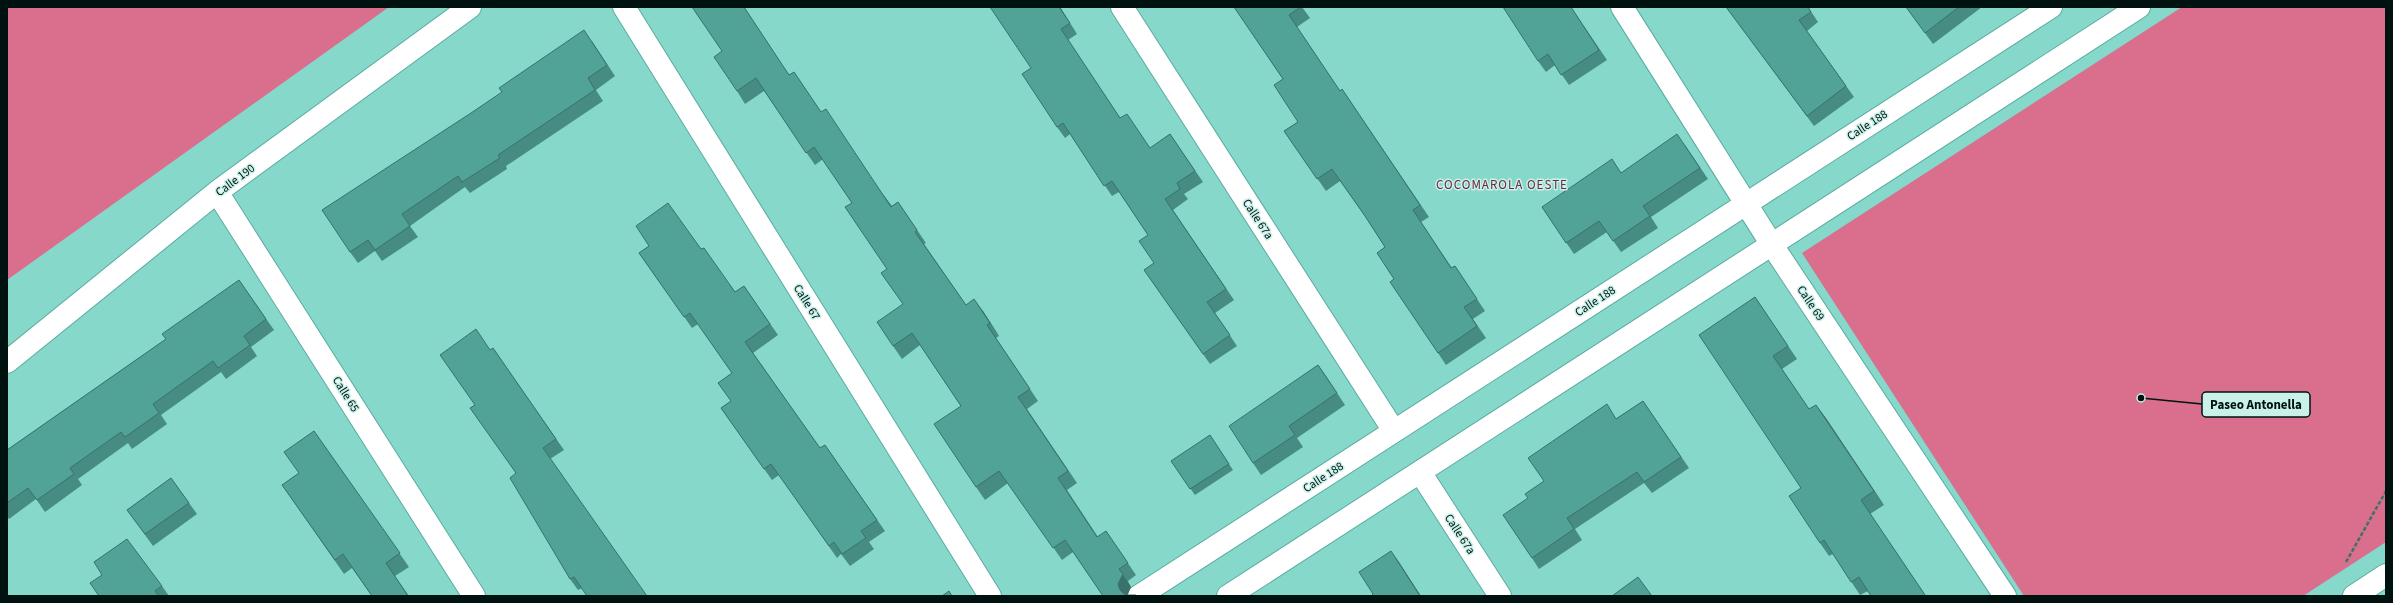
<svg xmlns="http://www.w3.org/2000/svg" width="2393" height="603" viewBox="0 0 2393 603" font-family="'Source Sans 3',sans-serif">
  <rect width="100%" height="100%" fill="#86d8cb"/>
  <path fill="#da6e8d" d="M 7,7 L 389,7 L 7,280 Z
    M 2182,7 L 2386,7 L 2386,542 L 2303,596 L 2024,596 L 1802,253 Z"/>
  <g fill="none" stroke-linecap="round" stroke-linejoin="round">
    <defs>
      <path id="street" d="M 624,7 L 990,596
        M 1122,7 L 1394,431
        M 1622,7 L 1772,245 L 2005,596
        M 217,192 L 474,596
        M 7,362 L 217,192 L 470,7
        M 1420,472 L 1500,596
        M 1139,596 L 2051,7
        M 1228,596 L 2139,7"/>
      <path id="secondary" d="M 2354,596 L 2386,575"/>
    </defs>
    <use href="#street" stroke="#5aaca0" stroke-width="24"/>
    <use href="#secondary" stroke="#5aaca0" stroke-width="24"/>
    <path stroke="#407169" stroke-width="2.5" stroke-dasharray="4 2" stroke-linecap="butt" d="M 2346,562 L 2386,491"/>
    <use href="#street" stroke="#fff" stroke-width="22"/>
    <use href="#secondary" stroke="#fff" stroke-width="22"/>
  </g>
  <path fill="#468c83" d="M 744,7 L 789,75 L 794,72 L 821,112 L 892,206 L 898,202 L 926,243 L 924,244 L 966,305 L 983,311 L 999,336 L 996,338 L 1038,401 L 1027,409 L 1077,483 L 1067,490 L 1098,537 L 1106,531 L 1136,575 L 1128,581 L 1131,587 L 1103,596 L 1073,552 L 1062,560 L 1008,483 L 985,500 L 976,487 L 961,406 L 920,345 L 902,359 L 893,346 L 903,304 L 887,269 L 852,203 L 823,159 L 815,165 L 764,91 L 745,104 L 737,91 L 722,51 Z
    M 1060,7 L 1077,34 L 1068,40 L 1120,118 L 1150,148 L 1170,134 L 1203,182 L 1184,194 L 1188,199 L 1173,210 L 1234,300 L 1215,313 L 1237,346 L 1210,364 L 1144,270 L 1154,263 L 1148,235 L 1119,192 L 1112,196 L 1070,134 L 1065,138 L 1057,127 L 1031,68 Z
    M 1234,7 L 1302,7 L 1310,18 L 1297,27 L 1340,91 L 1342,89 L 1429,217 L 1421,222 L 1452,268 L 1455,266 L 1485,311 L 1473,319 L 1486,338 L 1446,365 L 1438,353 L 1394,279 L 1385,247 L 1365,216 L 1340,181 L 1326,191 L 1284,131 L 1298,122 L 1283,79 Z
    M 1571,7 L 1607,60 L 1569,85 L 1555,65 L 1546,72 L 1538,61 Z
    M 1726,7 L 1808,7 L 1818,22 L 1807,31 L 1854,97 L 1814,126 Z
    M 1906,7 L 1982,7 L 1933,44 Z
    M 592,41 L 615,76 L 596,90 L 603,101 L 506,166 L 507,169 L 470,193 L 465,187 L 410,226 L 418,237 L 382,261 L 375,251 L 358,263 L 350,252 Z
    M 1685,145 L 1708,179 L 1651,217 L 1658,228 L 1621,252 L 1607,232 L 1574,254 L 1542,207 Z
    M 649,246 L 701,249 L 735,292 L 744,286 L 778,335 L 753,353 L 820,448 L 825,445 L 885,531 L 869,542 L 874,549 L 850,566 L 841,554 L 837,558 L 779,475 L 772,480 L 721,408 L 731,401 L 732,373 L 698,324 L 692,328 L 639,253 Z
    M 239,280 L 274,330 L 251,347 L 257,356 L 226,379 L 221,372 L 161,415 L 167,424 L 132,449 L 128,443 L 78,479 L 82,485 L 45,512 L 36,499 L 9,519 L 7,516 L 7,450 L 166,339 Z
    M 1755,297 L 1797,359 L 1782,369 L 1809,409 L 1816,405 L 1884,505 L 1870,514 L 1926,596 L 1871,596 L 1868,591 L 1860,595 L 1833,554 L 1829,556 L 1820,543 L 1801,488 Z
    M 493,348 L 564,450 L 550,459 L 582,588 L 578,590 L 570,579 L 516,473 L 475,405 L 490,350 Z
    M 1318,365 L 1345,405 L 1297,438 L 1303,447 L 1261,475 L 1253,463 Z
    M 1643,401 L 1689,468 L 1652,493 L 1644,483 L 1575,529 L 1582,540 L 1539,569 L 1532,558 L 1528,498 L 1544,481 L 1617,418 Z
    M 314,431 L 409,567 L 395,576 L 409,596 L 372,596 L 352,568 L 344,574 L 282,485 L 299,473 Z
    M 1210,435 L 1233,470 L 1195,495 L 1171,461 Z
    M 171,478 L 197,514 L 153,546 L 127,510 Z
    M 162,586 L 169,596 L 99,596 Z"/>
  <path fill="#39726a" d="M 1059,7 L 1060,7 L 1077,34 L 1070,23 Z
    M 974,299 L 983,311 L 999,336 L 990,323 Z
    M 1318,365 L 1326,376 L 1345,405 L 1337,393 Z
    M 1816,405 L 1826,418 L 1884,505 L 1874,491 Z
    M 1391,551 L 1399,562 L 1421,596 L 1420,596 Z
    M 1119,569 L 1131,587 L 1127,596 L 1120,590 L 1118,584 Z"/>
  <path fill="#51a398" stroke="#39726a" d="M 692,7 L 744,7 L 789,75 L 794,72 L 821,112 L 826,109 L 891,207 L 898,202 L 917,230 L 915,232 L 966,305 L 974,299 L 990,323 L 987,325 L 1030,389 L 1018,397 L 1068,471 L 1058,478 L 1097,537 L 1106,531 L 1128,563 L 1119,569 L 1123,574 L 1118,584 L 1120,590 L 1125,595 L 1136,595 L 1137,596 L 1103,596 L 1065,540 L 1053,548 L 999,471 L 976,487 L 934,424 L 961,406 L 912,333 L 893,346 L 877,322 L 903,304 L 881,273 L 887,269 L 845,207 L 852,203 L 814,147 L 806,153 L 756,78 L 737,91 L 714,57 L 722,51 Z
    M 990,7 L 1059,7 L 1070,23 L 1061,29 L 1120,118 L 1127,114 L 1150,148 L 1170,134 L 1195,171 L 1177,183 L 1180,189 L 1165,199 L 1226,289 L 1207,302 L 1230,335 L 1203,354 L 1144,270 L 1154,263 L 1139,241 L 1148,235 L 1112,181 L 1104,186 L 1063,123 L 1057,127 L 1022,74 L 1031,68 Z
    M 1234,7 L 1301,7 L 1289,15 L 1340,91 L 1342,89 L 1420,205 L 1413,210 L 1451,268 L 1455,266 L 1477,299 L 1464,307 L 1477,326 L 1438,353 L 1390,282 L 1394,279 L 1377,253 L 1385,247 L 1365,216 L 1332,169 L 1317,179 L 1284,131 L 1298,122 L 1274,85 L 1283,79 Z
    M 1503,7 L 1571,7 L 1599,50 L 1561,75 L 1548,54 L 1538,61 Z
    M 1726,7 L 1808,7 L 1811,12 L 1799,20 L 1846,86 L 1807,116 Z
    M 1906,7 L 1959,7 L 1925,33 Z
    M 584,30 L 607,65 L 588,78 L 595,90 L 498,155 L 500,158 L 462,182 L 458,176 L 402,214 L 410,226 L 375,250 L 368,240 L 350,252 L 322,210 L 471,113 L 502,92 L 499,88 Z
    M 1677,134 L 1700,168 L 1643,206 L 1650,216 L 1613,241 L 1599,221 L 1566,243 L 1542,207 L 1612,159 L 1621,173 Z
    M 668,203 L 701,249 L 704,248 L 735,292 L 744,286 L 770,324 L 745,342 L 820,448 L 825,445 L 877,520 L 861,531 L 866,538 L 842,554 L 834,542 L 829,546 L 771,464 L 764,469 L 721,408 L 731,401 L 718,383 L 732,373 L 690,313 L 684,317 L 639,253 L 649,246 L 636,226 Z
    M 239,280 L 266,319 L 244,336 L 250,345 L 218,368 L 213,361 L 153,404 L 159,413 L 125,437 L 121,432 L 70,468 L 74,474 L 37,500 L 28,488 L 7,503 L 7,450 L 166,339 L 162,334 Z
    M 1755,297 L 1788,346 L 1773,356 L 1809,409 L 1816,405 L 1874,491 L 1861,500 L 1925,595 L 1923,596 L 1871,596 L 1859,577 L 1851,582 L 1824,540 L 1820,543 L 1789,496 L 1801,488 L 1699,335 Z
    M 476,329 L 490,350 L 493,348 L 556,439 L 543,448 L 647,596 L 587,596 L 574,577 L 570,579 L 510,478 L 516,473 L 470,408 L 475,405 L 440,355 Z
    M 1318,365 L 1337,393 L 1289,426 L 1295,435 L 1253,463 L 1229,426 Z
    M 1643,401 L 1681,457 L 1644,482 L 1637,472 L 1567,518 L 1574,529 L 1532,558 L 1503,515 L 1528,498 L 1525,494 L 1544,481 L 1528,458 L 1607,404 L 1616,419 Z
    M 314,431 L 400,553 L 386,563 L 408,596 L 372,596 L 343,554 L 335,560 L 282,485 L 299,473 L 284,452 Z
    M 1210,435 L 1229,464 L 1190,489 L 1171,461 Z
    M 171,478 L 189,503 L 145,534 L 127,510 Z
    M 127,539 L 162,586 L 155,591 L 159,596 L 99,596 L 90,583 L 102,575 L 94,562 Z
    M 1391,551 L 1420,596 L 1371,596 L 1373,594 L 1359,572 Z
    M 1638,577 L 1652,596 L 1612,596 Z
    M 949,591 L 952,596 L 942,596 Z"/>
  <g text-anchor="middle" stroke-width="3" stroke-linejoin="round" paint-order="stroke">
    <g font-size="12" fill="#00120f" stroke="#c9f0e9">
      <text transform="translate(1867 125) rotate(-33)" y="4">Calle 188</text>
      <text transform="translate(235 180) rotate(-37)" y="4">Calle 190</text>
      <text transform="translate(1258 219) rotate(57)" y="4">Calle 67a</text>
      <text transform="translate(1595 301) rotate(-33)" y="4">Calle 188</text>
      <text transform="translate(807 302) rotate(58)" y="4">Calle 67</text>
      <text transform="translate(1811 303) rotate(56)" y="4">Calle 69</text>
      <text transform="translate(346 394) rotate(58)" y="4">Calle 65</text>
      <text transform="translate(1323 477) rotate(-33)" y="4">Calle 188</text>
      <text transform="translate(1460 534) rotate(57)" y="4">Calle 67a</text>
    </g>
    <g font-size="13" letter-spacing="1" fill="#702b41" stroke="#c9f0e9">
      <text x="1502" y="189">COCOMAROLA OESTE</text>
    </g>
  </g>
  <path fill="none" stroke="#00120f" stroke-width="1.5" d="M2141 398L2202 404"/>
  <circle fill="#00120f" stroke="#c9f0e9" stroke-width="1.5" cx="2141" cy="398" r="4"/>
  <rect fill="#c9f0e9" stroke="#00120f" stroke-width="1.5" x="2202" y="392" width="108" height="25" rx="4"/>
  <g font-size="13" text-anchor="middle" font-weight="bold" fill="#00120f">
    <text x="2256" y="409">Paseo Antonella</text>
  </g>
  <rect width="2393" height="603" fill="none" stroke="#00120f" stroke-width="16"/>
</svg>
